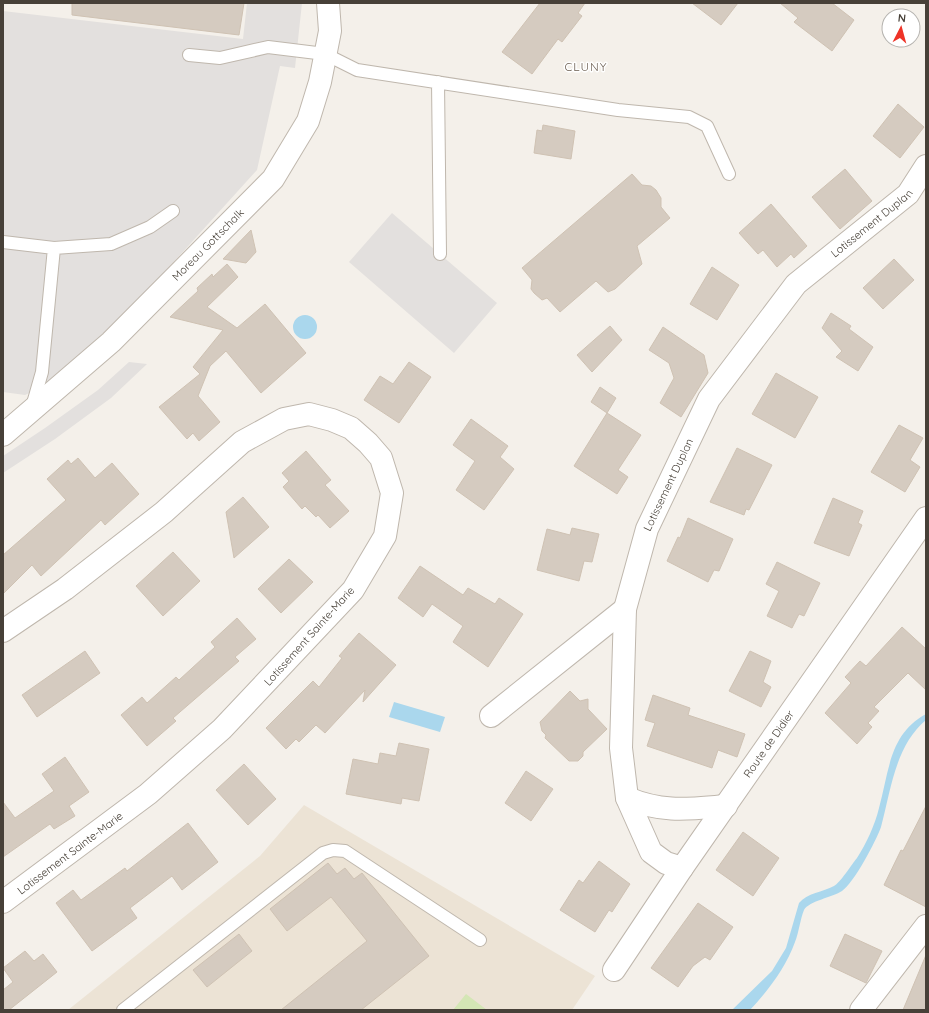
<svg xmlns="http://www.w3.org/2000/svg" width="929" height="1013" viewBox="0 0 929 1013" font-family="Quicksand,sans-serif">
  <rect width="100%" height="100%" fill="#f4f0ea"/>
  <path fill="#ece3d5" d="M 304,805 L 595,976 L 572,1010 L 68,1010 L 260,856 Z"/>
  <path fill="#d4e6b5" d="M 466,994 L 487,1010 L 453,1010 Z"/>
  <path fill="#e3e0de" d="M 247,3 L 302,3 L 295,68 L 280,66 L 257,170 L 114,328 L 53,382 L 25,395 L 3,392 L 3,11 L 243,39 Z
    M 392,213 L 497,303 L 454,353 L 349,262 Z
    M 129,362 L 147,364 L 111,398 L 55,439 L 3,473 L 3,456 L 45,428 L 98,390 Z"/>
  <path fill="#aad7ed" d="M293 327a12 12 0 1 1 24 0a12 12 0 1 1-24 0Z
    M 394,702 L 445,717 L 440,732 L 389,717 Z
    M 926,714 L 926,720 C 895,746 891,790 881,827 C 876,841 854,883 842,891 C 833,897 809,901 804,910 C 800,920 799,932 795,942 C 786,967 768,991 750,1010 L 732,1010 L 772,971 L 786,948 L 799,903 C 807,893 823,892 834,886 C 840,883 852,864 857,858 C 866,844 875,825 879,808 C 889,772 889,734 926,714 Z"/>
  <path fill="#d5cbc0" stroke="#cfc2b3" d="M 72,3 L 244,3 L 239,35 L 72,15 Z
    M 540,3 L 585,3 L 578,13 L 582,16 L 562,42 L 558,39 L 532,74 L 502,52 Z
    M 692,3 L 738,3 L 721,25 Z
    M 780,3 L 832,3 L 854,20 L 832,51 L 794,22 L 798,18 Z
    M 898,104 L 924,127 L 900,158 L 873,136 Z
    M 543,125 L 575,131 L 571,159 L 534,153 L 537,130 L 542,131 Z
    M 845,169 L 872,201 L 840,229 L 812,197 Z
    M 632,174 L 642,185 L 651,186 L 656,190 L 661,198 L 661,207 L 670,218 L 637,246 L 642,264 L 615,289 L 608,292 L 596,281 L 560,312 L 547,298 L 542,300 L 534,293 L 531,289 L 532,280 L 522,268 Z
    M 771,204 L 807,246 L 794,258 L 791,254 L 777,267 L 763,250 L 758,254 L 739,233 Z
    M 251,230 L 256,252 L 246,263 L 223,259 Z
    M 894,259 L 914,280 L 883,309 L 863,288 Z
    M 227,264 L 238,277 L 207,307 L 237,328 L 265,304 L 306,353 L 261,393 L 226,351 L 210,366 L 198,396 L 220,422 L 199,441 L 193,433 L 187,439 L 159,407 L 200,374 L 193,367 L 223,330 L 170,317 L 198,291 L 197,288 L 212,274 L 213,277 Z
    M 712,267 L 739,285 L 717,320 L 690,304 Z
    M 831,313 L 851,326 L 849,329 L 873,347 L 858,371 L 836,357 L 842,351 L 822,328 Z
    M 610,326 L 622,340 L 592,372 L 577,355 Z
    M 663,327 L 704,355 L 708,373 L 681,417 L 660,403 L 674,378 L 669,363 L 649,350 Z
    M 409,362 L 431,377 L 399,423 L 364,400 L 380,376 L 393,384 Z
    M 776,373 L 818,397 L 795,438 L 752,414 Z
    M 600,387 L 616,398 L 607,413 L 591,402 Z
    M 607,413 L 641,435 L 618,470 L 628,477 L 617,494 L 574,466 Z
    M 471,419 L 508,446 L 500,457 L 514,469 L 484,510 L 456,490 L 475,461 L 453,445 Z
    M 899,425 L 923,438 L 910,460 L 920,467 L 905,492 L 871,472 Z
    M 737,448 L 772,465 L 749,510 L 746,509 L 744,515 L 710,502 Z
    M 306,451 L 331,480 L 325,485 L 349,511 L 330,528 L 318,515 L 316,517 L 305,506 L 302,509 L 283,487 L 289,481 L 282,473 Z
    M 78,458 L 95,478 L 112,463 L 139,494 L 105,525 L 101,520 L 41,576 L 32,565 L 3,594 L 3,555 L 66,500 L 47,479 L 68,460 L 71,464 Z
    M 243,497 L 269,527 L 234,558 L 226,512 Z
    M 833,498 L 863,511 L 858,523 L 862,525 L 849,556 L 814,543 Z
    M 688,518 L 733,539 L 719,571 L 714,570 L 708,582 L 667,561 L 678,537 L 680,538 Z
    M 572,528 L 599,534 L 592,562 L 584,561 L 579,581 L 537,570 L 547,529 L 570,535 Z
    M 173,552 L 200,581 L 163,616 L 136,586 Z
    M 289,559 L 313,582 L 281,613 L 258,589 Z
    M 777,562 L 820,583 L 804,616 L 799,614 L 792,628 L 767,616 L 779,591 L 766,584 Z
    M 420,566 L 463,595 L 468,588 L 495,604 L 499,598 L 523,614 L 488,667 L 453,642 L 463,626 L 432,604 L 423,617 L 398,598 Z
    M 237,618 L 256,639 L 235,657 L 239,661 L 173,718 L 176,721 L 147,746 L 121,715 L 142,697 L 147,703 L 176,677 L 179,680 L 215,647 L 211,642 Z
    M 902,627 L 926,649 L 926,690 L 908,673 L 874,707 L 879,711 L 868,723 L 872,727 L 857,744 L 825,713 L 851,683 L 845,677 L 860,661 L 866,666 Z
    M 359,633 L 396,665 L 363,702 L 365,690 L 325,733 L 316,725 L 299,742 L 296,739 L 286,749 L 266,728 L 313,681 L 319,687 L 342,658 L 339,656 Z
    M 85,651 L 100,673 L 37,717 L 22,695 Z
    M 750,651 L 771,661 L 763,682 L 771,687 L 761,707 L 729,691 Z
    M 570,691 L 580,701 L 588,699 L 588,709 L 607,729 L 583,752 L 583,756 L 578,761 L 569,761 L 545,738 L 546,735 L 542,731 L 540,722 Z
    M 653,695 L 690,708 L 688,715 L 745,734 L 737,757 L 718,750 L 712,768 L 647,746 L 655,723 L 645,720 Z
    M 399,743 L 429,749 L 419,801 L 402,798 L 401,804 L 346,794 L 353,759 L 378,764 L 380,753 L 396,756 Z
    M 65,757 L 89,792 L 69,806 L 75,816 L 54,829 L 50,824 L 3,857 L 3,802 L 15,818 L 54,791 L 42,774 Z
    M 244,764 L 276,799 L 248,825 L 216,790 Z
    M 526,771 L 553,789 L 531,821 L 505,803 Z
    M 926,806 L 926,907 L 884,885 L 901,850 L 903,851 Z
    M 188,823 L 218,862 L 182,890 L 172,876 L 130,908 L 137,918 L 92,951 L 56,903 L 73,890 L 81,900 L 125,868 L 127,871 Z
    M 743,832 L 779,858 L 753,896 L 716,870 Z
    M 599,861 L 630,884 L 612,912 L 609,910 L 595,932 L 560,910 L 579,880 L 583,883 Z
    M 328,863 L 337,874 L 345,868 L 354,879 L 362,873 L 429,956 L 361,1010 L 281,1010 L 367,941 L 331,897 L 287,931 L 270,909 Z
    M 698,903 L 733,927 L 710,960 L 705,957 L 693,966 L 678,987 L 651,968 Z
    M 239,934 L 252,951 L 207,987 L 193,970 Z
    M 845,934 L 882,951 L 866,983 L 830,966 Z
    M 25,951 L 34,961 L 43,954 L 57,972 L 9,1010 L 3,1010 L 3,990 L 13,982 L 3,968 Z
    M 926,955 L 926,1010 L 903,1010 Z"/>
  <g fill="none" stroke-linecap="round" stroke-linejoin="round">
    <defs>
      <path id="service" d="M 189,55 L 220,58 L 268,47 L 325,54 L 357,70 L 618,110 L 689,117 L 707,126 L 729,174
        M 438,82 L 440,254
        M 3,242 L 54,248 L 111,244 L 150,227 L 173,211
        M 32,407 L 42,372 L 54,248
        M 123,1010 L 323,853 L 333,850 L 345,851 L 480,940"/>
      <g id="minor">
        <path id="s1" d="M 3,435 L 111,342 L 273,179 L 308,121 L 320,82 L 330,31 L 328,3"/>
        <path d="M 3,631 L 65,589 L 164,512 L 242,442 L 284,419 L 309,414 L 332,420 L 351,428 L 368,443 L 381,458 L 392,493 L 385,536 L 353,590 L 222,729 L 148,794 L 3,902"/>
        <path d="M 491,716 L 625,609"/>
        <path d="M 627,798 C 663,813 688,809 726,806"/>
        <path id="s2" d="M 682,868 L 666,863 L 651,852 L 627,798 L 621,748 L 625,609 L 647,529 L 709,399 L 796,284 L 908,194 L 926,166"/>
        <path id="s3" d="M 614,970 L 682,868 L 926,518"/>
        <path d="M 861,1010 L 926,926"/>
      </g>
    </defs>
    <use href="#service" stroke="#bfb7ad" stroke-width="14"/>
    <use href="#minor" stroke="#bfb7ad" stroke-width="24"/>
    <use href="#service" stroke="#fff" stroke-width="12"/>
    <use href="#minor" stroke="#fff" stroke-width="22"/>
  </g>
  <g text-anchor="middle" stroke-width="3" stroke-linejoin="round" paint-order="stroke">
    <g font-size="11" fill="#474038" stroke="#fff">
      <text dy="4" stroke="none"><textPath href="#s2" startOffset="752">Lotissement Duplan</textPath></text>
      <text dy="4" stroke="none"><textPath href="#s1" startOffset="280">Moreau Gottschalk</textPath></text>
      <text dy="4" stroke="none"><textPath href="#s2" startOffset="416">Lotissement Duplan</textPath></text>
      <text transform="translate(309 636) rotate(-48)" y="4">Lotissement Sainte-Marie</text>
      <text dy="4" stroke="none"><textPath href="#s3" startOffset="274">Route de Didier</textPath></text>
      <text transform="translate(70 853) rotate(-37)" y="4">Lotissement Sainte-Marie</text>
    </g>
    <g font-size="12" letter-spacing="1" fill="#6a5d50" stroke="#fff">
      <text x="586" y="71">CLUNY</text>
    </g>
  </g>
  <rect width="929" height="1013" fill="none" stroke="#474038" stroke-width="8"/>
  <g transform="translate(901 28) rotate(6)"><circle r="19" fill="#ffffff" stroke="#b5b3af"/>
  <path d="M0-3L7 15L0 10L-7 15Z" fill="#ee3327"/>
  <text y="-6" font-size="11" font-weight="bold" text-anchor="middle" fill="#474038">N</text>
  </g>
</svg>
